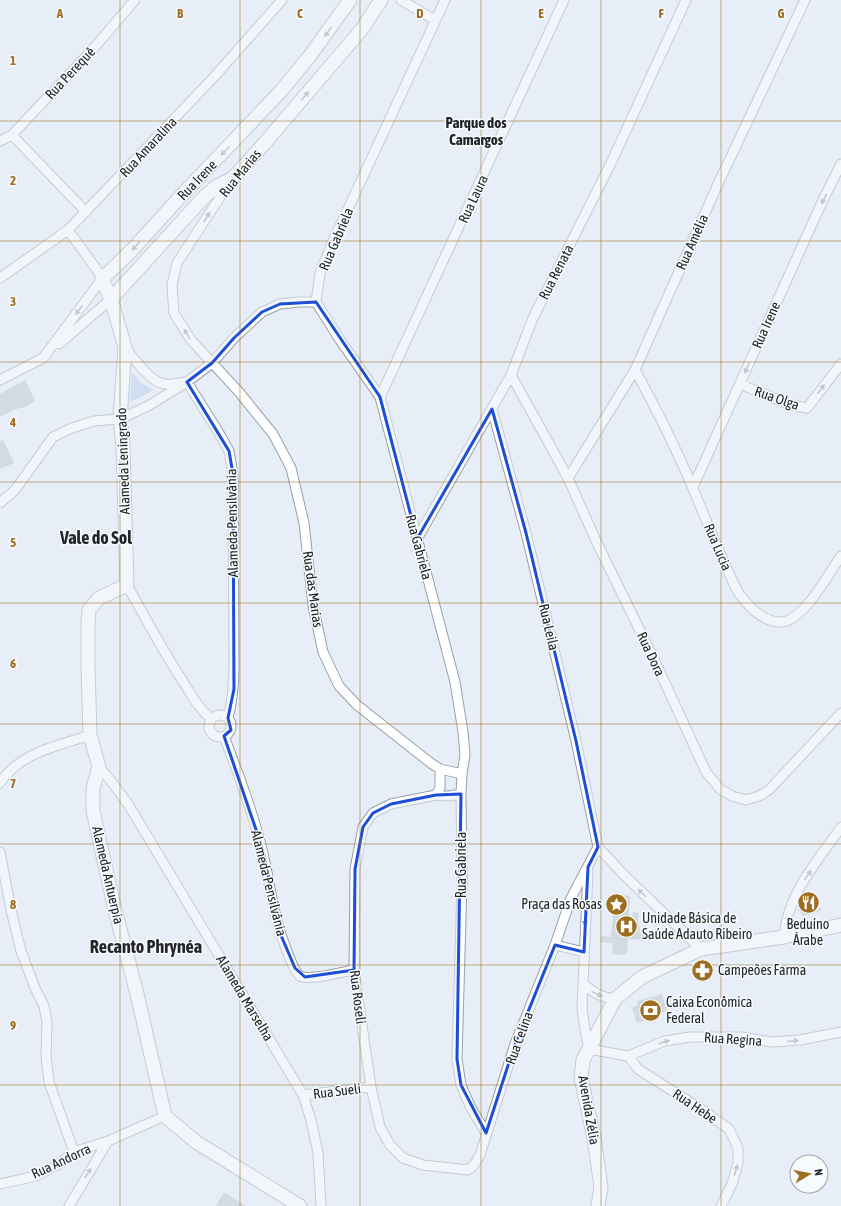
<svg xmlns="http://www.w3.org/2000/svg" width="841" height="1206" viewBox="0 0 841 1206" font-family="'Asap Condensed',sans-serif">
  <rect width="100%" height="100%" fill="#e7eef7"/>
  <path fill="#b6cbe6" d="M 132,372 L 141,383 L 154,390 L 130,402 Z"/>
  <path fill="#b9c0c8" d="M 25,380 L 35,401 L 25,407 L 16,409 L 0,417 L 0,394 Z
    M 3,440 L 14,463 L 0,469 L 0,442 Z
    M 615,894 L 630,896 L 629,915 L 632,916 L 633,912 L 639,913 L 638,923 L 640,930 L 648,931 L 647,940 L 628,939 L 627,952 L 625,955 L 612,954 L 613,943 L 600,942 L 601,936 L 611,937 Z
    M 806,894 L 822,910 L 803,916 L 798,909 Z
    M 662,994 L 667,1011 L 637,1023 L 632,1008 L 638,1005 L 637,1001 Z
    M 224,1192 L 246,1206 L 216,1206 Z"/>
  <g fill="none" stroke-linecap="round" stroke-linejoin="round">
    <defs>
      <path id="street" d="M 401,0 L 435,20
        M 445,0 L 334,239 L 320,273 L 316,302 L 340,340 L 380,397 L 455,682 L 463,732 L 465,755 L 462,774 L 461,794 L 462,883 L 457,1059 L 461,1085 L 470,1106 L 486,1133
        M 12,135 L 86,212
        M 0,141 L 12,135 L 93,49 L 135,0
        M 232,179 L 177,263 L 172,285 L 174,313 L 191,340 L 239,392 L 273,434 L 291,468 L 304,523 L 313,605 L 323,652 L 339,686 L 357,705 L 432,764 L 440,769 L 462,774
        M 0,278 L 68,230 L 214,77 L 282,0
        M 59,344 L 111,299
        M 125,347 C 133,358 151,383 165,384 C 172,385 180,383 187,382 L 219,433 L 229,451 L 233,474 L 234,664 C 234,683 233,700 228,718
        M 43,358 L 102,279 L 97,270 L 68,230
        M 635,370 C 658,412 679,454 697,498 C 707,523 717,547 728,571 C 732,579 735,588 740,595 C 750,608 764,623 782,622 C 804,620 829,573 841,556
        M 511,375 L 568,478 L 597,543 L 653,657 L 706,772 L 720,789 L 732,796 L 746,800 L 759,796 L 769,790 L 841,713
        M 0,380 L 43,358 L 46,355
        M 740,384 L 788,404 L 807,408 L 841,364
        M 380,397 L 564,0
        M 492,409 L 526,533 L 576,741 L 598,847
        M 568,478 L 635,370 L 718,184 L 805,0
        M 693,487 L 823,200 L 841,164
        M 0,503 L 15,490 L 53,437 L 72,428 L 94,421 L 120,419 L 148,406 L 187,382 L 212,363 L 234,338 L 262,312 L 280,304 L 299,302 L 316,302
        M 417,539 L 511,375 L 533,318 L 611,163 L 686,0
        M 127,585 C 145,618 163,651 184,683 C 192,696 199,709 211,719
        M209 726a11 11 0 1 1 22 0a11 11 0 1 1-22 0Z
        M 224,736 C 238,773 252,810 262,849 C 270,880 272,913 284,943 C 287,951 294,972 300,976 C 310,981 342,972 354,970
        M 99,767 L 111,781 L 128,804 L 303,1095 L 311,1120 L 318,1153 L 321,1206
        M 0,783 C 20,752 58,746 90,735
        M 461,794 L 449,796 L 436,795 L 391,804 L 373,813 L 363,827 L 355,869 L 354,970 L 371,1087 L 380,1127 L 390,1145 L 403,1158 L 423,1165 L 468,1170 L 474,1165 L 480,1155 L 515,1044 L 555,945 L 571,898 L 598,847
        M 436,795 L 440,788 L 440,769
        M 598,847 L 624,875 L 701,949
        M 0,852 L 11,910 L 21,951 L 35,988 L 44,1006 L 47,1022 L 46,1056 L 49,1082 L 74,1152
        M 588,870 L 582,1009 L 585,1030 L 589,1049 L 628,1056 L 638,1069 L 704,1111 L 729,1129 L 738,1148 L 738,1163 L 732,1184 L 721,1206
        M 784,937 C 787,894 818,861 841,827
        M 555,945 L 584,952
        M 583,983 C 593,993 601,997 615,999
        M 628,1056 L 665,1041 L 690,1037 L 741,1037 L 772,1042 L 800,1040 L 841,1032
        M 303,1095 L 371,1087
        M 0,1184 L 36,1176 L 57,1165 L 74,1152 L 108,1141 L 165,1116
        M 69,1206 L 108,1141"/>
      <path id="secondary" d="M 111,299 L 205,196 L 217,186 L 233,178 L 263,145 L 362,29 L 381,0
        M 300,1206 L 196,1142 L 165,1116 L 137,994 L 114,906 L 93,811 L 93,788 L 99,767 L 90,735 L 88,667 L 88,623 L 89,610 L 99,598 L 127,585 L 123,447 L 120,419 L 125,347 L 111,299 L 102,279 L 132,250 L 181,196 L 281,91 L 309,57 L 350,0
        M 598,1206 L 601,1187 L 594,1138 L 581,1078 L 583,1060 L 615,999 L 642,977 L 701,949 L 784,937 L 841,925"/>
    </defs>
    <use href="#street" stroke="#99a0a8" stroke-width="11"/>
    <use href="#secondary" stroke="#99a0a8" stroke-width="15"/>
    <use href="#street" stroke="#fff" stroke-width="9"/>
    <use href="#secondary" stroke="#fff" stroke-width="13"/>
  </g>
  <defs><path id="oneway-solid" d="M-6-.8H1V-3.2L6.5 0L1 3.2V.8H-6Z"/></defs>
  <g fill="#9c9c9e">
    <use href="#oneway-solid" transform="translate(328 32) rotate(126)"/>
    <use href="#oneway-solid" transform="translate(305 96) rotate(-49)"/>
    <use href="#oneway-solid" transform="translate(225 151) rotate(134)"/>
    <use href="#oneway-solid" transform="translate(824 199) rotate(116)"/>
    <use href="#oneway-solid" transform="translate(207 217) rotate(-57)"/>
    <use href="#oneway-solid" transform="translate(136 246) rotate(132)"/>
    <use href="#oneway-solid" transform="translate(79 310) rotate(127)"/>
    <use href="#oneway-solid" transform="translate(187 334) rotate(-122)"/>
    <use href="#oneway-solid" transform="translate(747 368) rotate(114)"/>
    <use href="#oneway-solid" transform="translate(821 389) rotate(-52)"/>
    <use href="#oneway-solid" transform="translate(808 875) rotate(-56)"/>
    <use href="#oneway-solid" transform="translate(642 893) rotate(-136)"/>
    <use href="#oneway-solid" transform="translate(585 920) rotate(93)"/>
    <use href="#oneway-solid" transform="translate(597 994) rotate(26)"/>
    <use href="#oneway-solid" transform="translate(793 1041) rotate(-4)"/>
    <use href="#oneway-solid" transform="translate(664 1042) rotate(-16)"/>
    <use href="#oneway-solid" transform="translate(736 1170) rotate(-74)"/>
    <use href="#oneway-solid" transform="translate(88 1173) rotate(-59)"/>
  </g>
  <path d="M0 0H841V1206H0ZM 316,302 L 380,397 L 417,539 L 492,409 L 526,533 L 576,741 L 598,847 L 588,867 L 584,952 L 555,945 L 515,1044 L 486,1133 L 461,1085 L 457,1059 L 461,794 L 436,795 L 391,804 L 373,813 L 363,827 L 355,869 L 354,970 L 305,977 L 295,968 L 280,933 L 263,850 L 224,736 L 231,730 L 228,718 L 234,689 L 233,474 L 229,451 L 187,382 L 212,363 L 234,338 L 262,312 L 280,304 Z" fill="#e7eef7" fill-opacity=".55" fill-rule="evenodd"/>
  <path fill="none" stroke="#1d4ed8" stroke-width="3" stroke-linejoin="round" d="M 316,302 L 380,397 L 417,539 L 492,409 L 526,533 L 576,741 L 598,847 L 588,867 L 584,952 L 555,945 L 515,1044 L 486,1133 L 461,1085 L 457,1059 L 461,794 L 436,795 L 391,804 L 373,813 L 363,827 L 355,869 L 354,970 L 305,977 L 295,968 L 280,933 L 263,850 L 224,736 L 231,730 L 228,718 L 234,689 L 233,474 L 229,451 L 187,382 L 212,363 L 234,338 L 262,312 L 280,304 Z"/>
  <path fill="none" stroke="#9d6d20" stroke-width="1" stroke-opacity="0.55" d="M 120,0 L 120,1206M 240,0 L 240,1206M 360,0 L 360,1206M 481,0 L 481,1206M 601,0 L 601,1206M 721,0 L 721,1206M 0,121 L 841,121M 0,241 L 841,241M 0,362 L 841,362M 0,482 L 841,482M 0,603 L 841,603M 0,724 L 841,724M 0,844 L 841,844M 0,965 L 841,965M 0,1085 L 841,1085"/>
  <defs>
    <symbol id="restaurant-disc" viewBox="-11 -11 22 22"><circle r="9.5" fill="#9d6d20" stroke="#f8fbfe"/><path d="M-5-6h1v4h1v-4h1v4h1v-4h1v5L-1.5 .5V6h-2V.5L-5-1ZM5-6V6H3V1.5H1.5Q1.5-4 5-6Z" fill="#fff"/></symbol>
    <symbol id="sight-disc" viewBox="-11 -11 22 22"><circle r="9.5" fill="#9d6d20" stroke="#f8fbfe"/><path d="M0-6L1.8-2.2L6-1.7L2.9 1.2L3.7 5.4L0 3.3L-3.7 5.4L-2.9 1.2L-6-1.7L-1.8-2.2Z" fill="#fff"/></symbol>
    <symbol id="hospital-disc" viewBox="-11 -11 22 22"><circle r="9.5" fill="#9d6d20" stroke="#f8fbfe"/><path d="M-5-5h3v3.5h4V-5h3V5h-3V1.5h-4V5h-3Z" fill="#fff"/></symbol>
    <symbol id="pharmacy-disc" viewBox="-11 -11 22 22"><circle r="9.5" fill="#9d6d20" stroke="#f8fbfe"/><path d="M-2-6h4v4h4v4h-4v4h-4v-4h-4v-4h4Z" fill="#fff"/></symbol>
    <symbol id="bank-disc" viewBox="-11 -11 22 22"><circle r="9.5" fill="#9d6d20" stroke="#f8fbfe"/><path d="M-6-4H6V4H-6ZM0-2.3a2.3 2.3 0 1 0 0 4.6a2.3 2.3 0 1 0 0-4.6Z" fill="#fff"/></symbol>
  </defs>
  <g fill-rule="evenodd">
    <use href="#restaurant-disc" x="796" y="890" width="25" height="25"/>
    <use href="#sight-disc" x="604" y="892" width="25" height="25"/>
    <use href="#hospital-disc" x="614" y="914" width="25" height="25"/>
    <use href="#pharmacy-disc" x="690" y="958" width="25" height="25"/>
    <use href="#bank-disc" x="638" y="998" width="25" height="25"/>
  </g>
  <g text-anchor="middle" stroke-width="3" stroke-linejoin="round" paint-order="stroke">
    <g font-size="14" fill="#222427" stroke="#f8fbfe">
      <text transform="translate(70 73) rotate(-47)" y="5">Rua Perequê</text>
      <text transform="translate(148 147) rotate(-47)" y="5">Rua Amaralina</text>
      <text transform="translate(240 173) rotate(-51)" y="5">Rua Marias</text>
      <text transform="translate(197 180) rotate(-46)" y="5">Rua Irene</text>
      <text transform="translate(473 199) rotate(-65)" y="5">Rua Laura</text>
      <text transform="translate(336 239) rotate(-67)" y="5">Rua Gabriela</text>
      <text transform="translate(692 242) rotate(-66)" y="5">Rua Amélia</text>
      <text transform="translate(556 272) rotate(-63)" y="5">Rua Renata</text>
      <text transform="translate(766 325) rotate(-66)" y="5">Rua Irene</text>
      <text transform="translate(777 398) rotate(19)" y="5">Rua Olga</text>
      <text transform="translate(123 461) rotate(-92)" y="5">Alameda Leningrado</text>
      <text transform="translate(232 523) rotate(-91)" y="5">Alameda Pensilvânia</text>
      <text transform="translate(419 547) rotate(75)" y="5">Rua Gabriela</text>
      <text transform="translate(718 547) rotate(67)" y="5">Rua Lucia</text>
      <text transform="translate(313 589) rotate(82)" y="5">Rua das Marias</text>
      <text transform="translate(549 627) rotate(77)" y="5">Rua Leila</text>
      <text transform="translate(651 654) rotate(65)" y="5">Rua Dora</text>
      <text transform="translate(461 865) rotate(-90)" y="5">Rua Gabriela</text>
      <text transform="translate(108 875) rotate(77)" y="5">Alameda Antuerpia</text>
      <text transform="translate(269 883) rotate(76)" y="5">Alameda Pensilvânia</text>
      <text transform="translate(358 997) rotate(83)" y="5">Rua Roseli</text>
      <text transform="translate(245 998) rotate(59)" y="5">Alameda Marselha</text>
      <text transform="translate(519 1038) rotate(-70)" y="5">Rua Celina</text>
      <text transform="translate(733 1039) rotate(4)" y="5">Rua Regina</text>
      <text transform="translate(337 1091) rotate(-7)" y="5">Rua Sueli</text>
      <text transform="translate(695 1106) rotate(34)" y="5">Rua Hebe</text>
      <text transform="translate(589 1110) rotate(80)" y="5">Avenida Zélia</text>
      <text transform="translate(61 1161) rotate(-25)" y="5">Rua Andorra</text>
    </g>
    <g font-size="14" fill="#222427" stroke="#f8fbfe" text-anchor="start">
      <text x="602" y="909" text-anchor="end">Praça das Rosas</text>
      <text x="642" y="923">Unidade Básica de<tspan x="642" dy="16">Saúde Adauto Ribeiro</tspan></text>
      <text x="808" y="929" text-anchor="middle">Beduíno<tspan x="808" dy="16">Árabe</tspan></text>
      <text x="718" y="975">Campeões Farma</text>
      <text x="666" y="1007">Caixa Econômica<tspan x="666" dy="16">Federal</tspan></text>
    </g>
    <g font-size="15" font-weight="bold" fill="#222427" stroke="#f8fbfe">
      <text x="476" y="128">Parque dos<tspan x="476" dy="17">Camargos</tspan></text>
    </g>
    <g font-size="18" font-weight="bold" fill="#222427" stroke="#f8fbfe">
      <text x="96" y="544">Vale do Sol</text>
      <text x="146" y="953">Recanto Phrynéa</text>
    </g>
  </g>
  <g font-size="13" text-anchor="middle" font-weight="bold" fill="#9d6d20" stroke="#f8fbfe" stroke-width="3" stroke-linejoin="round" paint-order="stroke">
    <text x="60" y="18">A</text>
    <text x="180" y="18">B</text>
    <text x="300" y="18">C</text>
    <text x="420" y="18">D</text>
    <text x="541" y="18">E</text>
    <text x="661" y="18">F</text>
    <text x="781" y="18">G</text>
    <text x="13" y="65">1</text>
    <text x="13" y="185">2</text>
    <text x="13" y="306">3</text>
    <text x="13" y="427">4</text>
    <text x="13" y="547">5</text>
    <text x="13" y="668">6</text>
    <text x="13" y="788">7</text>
    <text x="13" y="909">8</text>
    <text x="13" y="1030">9</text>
  </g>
  <g transform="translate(809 1174) rotate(80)"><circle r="19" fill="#f8fbfe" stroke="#a2a5a8"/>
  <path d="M0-3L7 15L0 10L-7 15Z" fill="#9d6d20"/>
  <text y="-6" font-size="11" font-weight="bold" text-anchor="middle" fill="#222427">N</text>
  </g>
</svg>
